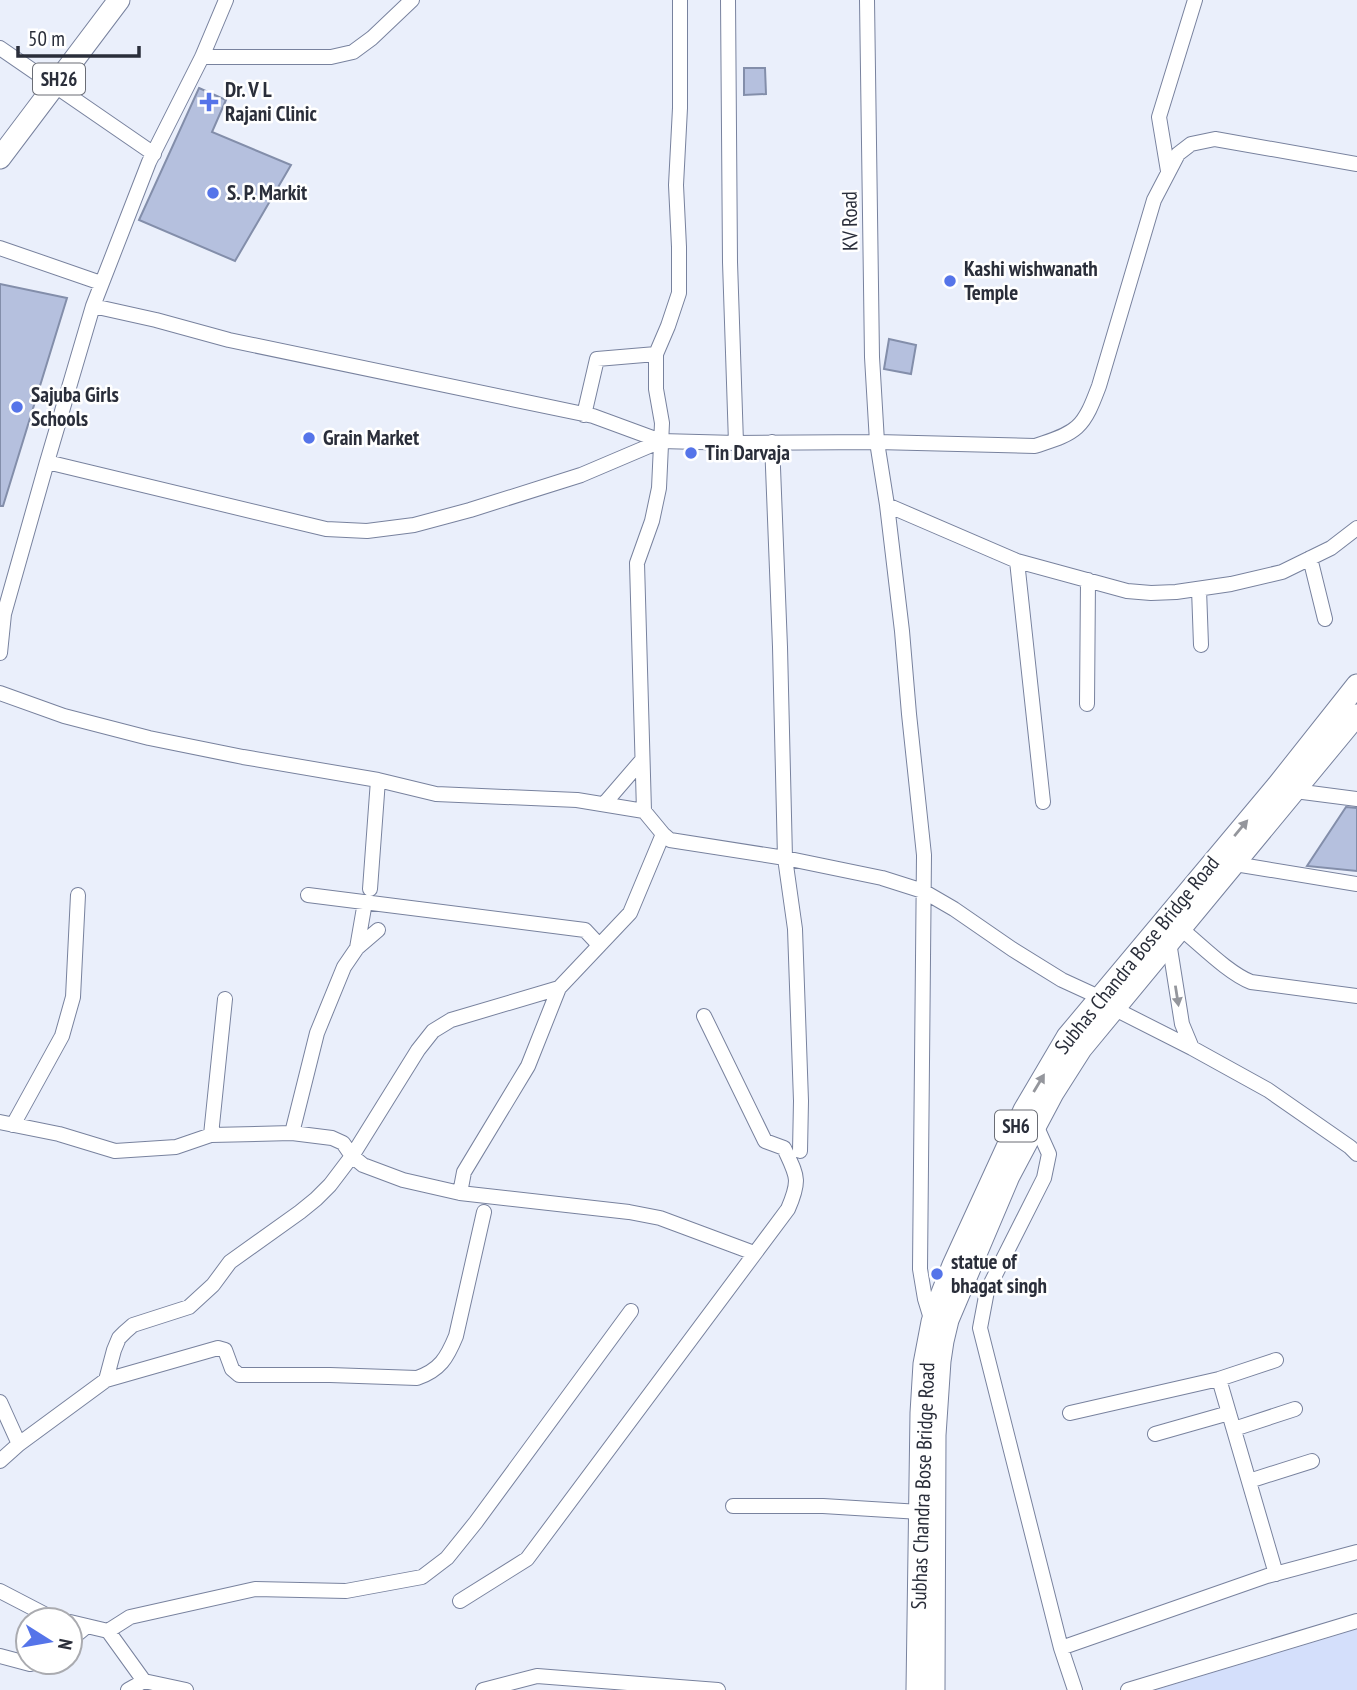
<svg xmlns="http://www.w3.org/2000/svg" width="1357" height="1690" viewBox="0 0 1357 1690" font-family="'PT Sans Narrow',sans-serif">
  <rect width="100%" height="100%" fill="#eaeffb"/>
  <path fill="#d4dffb" d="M 1357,1629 L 1357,1690 L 1155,1690 Z"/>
  <path fill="#b5c0de" stroke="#838eaa" stroke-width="2" d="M 744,68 L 765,68 L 766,94 L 744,95 Z
    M 199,88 L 226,100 L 212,132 L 291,165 L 235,261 L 139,220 Z
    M 0,284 L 67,298 L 3,506 L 0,506 Z
    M 889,339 L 916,345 L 911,374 L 884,369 Z
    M 1346,807 L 1357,808 L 1357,871 L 1307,866 Z"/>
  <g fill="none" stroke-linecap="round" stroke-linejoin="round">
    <defs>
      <path id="minor" d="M 226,0 L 202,57 L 149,162 L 93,306 L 47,462 L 326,529 L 367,531 L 414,525 L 470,510 L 581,475 L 661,441
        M 680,0 L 680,108 L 676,185 L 679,247 L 679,293 L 668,326 L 656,354 L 656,389 L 662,423 L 659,488 L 652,521 L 637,563 L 644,811 L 663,834 L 670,840 L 785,858 L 882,878 L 923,891 L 954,909 L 1012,949 L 1062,980 L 1099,997 L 1113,1008 L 1192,1048 L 1268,1090 L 1350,1147 L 1357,1154
        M 728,0 L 730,262 L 736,443
        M 867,0 L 872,357 L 877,442 L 887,505 L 902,631 L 909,714 L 924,855 L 920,1269 L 925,1299 L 932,1322
        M 0,48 L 154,154
        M 202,57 L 331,57 L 353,52 L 372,38 L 412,0
        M 1168,171 L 1159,117 L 1195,0
        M 0,248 L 101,283
        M 93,306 L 156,320 L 229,340 L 593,416 L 661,441 L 736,443 L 877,442 L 1035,446 C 1049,441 1066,437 1077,427 C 1088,417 1094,399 1099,386 L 1154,200 L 1178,154 L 1191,144 L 1215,139 L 1357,164
        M 584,415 L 597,359 L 656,354
        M 772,442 L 780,647 L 785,858 L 795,929 L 801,1101 L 800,1151
        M 887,505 L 1017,561 L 1127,591 L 1151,593 L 1176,592 L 1231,584 L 1282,572 L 1331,548 L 1357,528
        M 1310,558 L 1325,619
        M 1017,561 L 1043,802
        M 1199,589 L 1201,645
        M 0,653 L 4,614 L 47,462
        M 0,693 L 64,716 L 149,738 L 243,757 L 378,780 L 436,794 L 577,800 L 644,811
        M 1087,704 L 1088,580
        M 1295,791 L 1357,799
        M 604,804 L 642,760
        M 1235,864 L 1357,884
        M 370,889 L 378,780
        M 308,895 L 585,930 L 599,945
        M 1180,928 C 1200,944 1228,973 1251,982 L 1357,996
        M 1169,942 L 1182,1024 L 1192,1048
        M 357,948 L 365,902
        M 0,1122 L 59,1134 L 115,1151 L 176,1147 L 211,1135 L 292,1133 L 332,1138 L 343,1143 L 352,1156 L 363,1165 L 403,1180 L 460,1193 L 629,1212 L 660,1218 L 754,1253
        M 13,1125 L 62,1036 L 73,997 L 78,895
        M 1036,1125 L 1049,1154 L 1044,1178 L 987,1291 L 980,1328 L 1061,1648 L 1075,1690
        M 292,1133 L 317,1033 L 344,967 L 357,948 L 378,930
        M 211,1135 L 225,999
        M 460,1193 L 464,1172 L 528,1066 L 559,988
        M 1219,1379 L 1276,1574
        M 106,1380 L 114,1350 L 119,1338 L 125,1332 L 133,1325 L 189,1307 L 213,1285 L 230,1262 L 300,1212 L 316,1199 L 330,1185 L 352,1156 L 418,1050 L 433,1031 L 451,1020 L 559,988 L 630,913 L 663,834
        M 0,1402 L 19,1444
        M 1070,1413 L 1219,1379 L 1276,1360
        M 1234,1429 L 1295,1409
        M 1155,1434 L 1229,1413
        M 0,1461 L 19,1444 L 106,1380 L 218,1348 L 225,1350 L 232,1369 L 239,1375 L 330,1375 L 417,1378 C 440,1370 447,1358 456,1336 L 484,1212
        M 1249,1481 L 1312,1461
        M 733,1506 L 823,1506 L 920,1512 L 928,1511
        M 0,1591 L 50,1617 L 61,1620
        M 460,1601 L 527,1559 L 788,1209 C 801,1179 797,1176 784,1148 L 765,1141 L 704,1016
        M 70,1622 L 108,1631 L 144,1681 L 186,1690
        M 108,1631 L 130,1617 L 255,1589 L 346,1591 L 422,1577 L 447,1558 L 476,1522 L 631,1311
        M 70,1640 L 87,1626
        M 1061,1648 L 1267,1576 L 1357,1552
        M 0,1656 L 30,1664 L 37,1662
        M 128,1690 L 144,1681
        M 483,1690 L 537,1676 L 718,1690
        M 1128,1690 L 1357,1621"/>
      <path id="primary" d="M 0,158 L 119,0
        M 917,1690 L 921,1413 L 924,1364 L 932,1322 L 938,1303 L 953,1265 L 1024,1110 L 1067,1037 L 1277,786 L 1357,685
        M 934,1690 L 935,1435 L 940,1361 L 943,1341 L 948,1320 L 1009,1176 L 1053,1093 L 1081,1049 L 1357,715"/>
    </defs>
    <use href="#minor" stroke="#78829e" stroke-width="16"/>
    <use href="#primary" stroke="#78829e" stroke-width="23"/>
    <use href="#minor" stroke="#fff" stroke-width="14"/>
    <use href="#primary" stroke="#fff" stroke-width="21"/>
  </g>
  <defs><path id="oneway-solid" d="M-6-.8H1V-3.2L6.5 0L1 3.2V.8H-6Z" transform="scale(1.75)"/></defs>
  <g fill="#94969c">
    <use href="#oneway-solid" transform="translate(1241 828) rotate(-50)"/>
    <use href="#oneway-solid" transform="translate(1177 996) rotate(81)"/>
    <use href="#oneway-solid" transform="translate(1039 1083) rotate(-59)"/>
  </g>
  <g fill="#5574e9" stroke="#fff" stroke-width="2.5">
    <path d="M205.5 91.5h7v7h7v7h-7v7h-7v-7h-7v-7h7z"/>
    <circle cx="213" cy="193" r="7"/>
    <circle cx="950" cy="281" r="7"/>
    <circle cx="17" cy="407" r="7"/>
    <circle cx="309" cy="438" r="7"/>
    <circle cx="691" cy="453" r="7"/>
    <circle cx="937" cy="1274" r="7"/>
  </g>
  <g text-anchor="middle" stroke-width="5" stroke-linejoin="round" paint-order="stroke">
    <g fill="#fff" stroke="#6a6d75" stroke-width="2">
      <rect x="33" y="63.5" width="52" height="31" rx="5"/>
      <rect x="995" y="1110.5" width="42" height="31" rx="5"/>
    </g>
    <g font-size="19" font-weight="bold" fill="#2a2e3a">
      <text x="59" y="86">SH26</text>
      <text x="1016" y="1133">SH6</text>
    </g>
    <g font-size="21" font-weight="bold" fill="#2a2e3a" stroke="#fff" text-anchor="start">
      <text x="225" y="97">Dr. V L<tspan x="225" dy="24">Rajani Clinic</tspan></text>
      <text x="227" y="200">S. P. Markit</text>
      <text x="964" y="276">Kashi wishwanath<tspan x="964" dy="24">Temple</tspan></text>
      <text x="31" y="402">Sajuba Girls<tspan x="31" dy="24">Schools</tspan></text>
      <text x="323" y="445">Grain Market</text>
      <text x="705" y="460">Tin Darvaja</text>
      <text x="951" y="1269">statue of<tspan x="951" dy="24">bhagat singh</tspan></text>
    </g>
    <g font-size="21" fill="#2a2e3a" stroke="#fff">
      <text transform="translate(850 221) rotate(-91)" y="7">KV Road</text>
      <text transform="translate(1137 955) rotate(-51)" y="7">Subhas Chandra Bose Bridge Road</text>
      <text transform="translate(923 1486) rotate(-88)" y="7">Subhas Chandra Bose Bridge Road</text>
    </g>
  </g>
  <g transform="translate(49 1641) rotate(101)"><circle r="33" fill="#ffffff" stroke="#aaabb0" stroke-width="2"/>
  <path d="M0-5L12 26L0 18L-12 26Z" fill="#5574e9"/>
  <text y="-10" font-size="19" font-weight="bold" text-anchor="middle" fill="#2a2e3a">N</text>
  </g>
  <path d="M18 46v10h121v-10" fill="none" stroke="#2a2e3a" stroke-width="3.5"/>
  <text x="28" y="46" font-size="21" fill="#2a2e3a" stroke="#ffffff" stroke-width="5" paint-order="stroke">50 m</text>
</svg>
